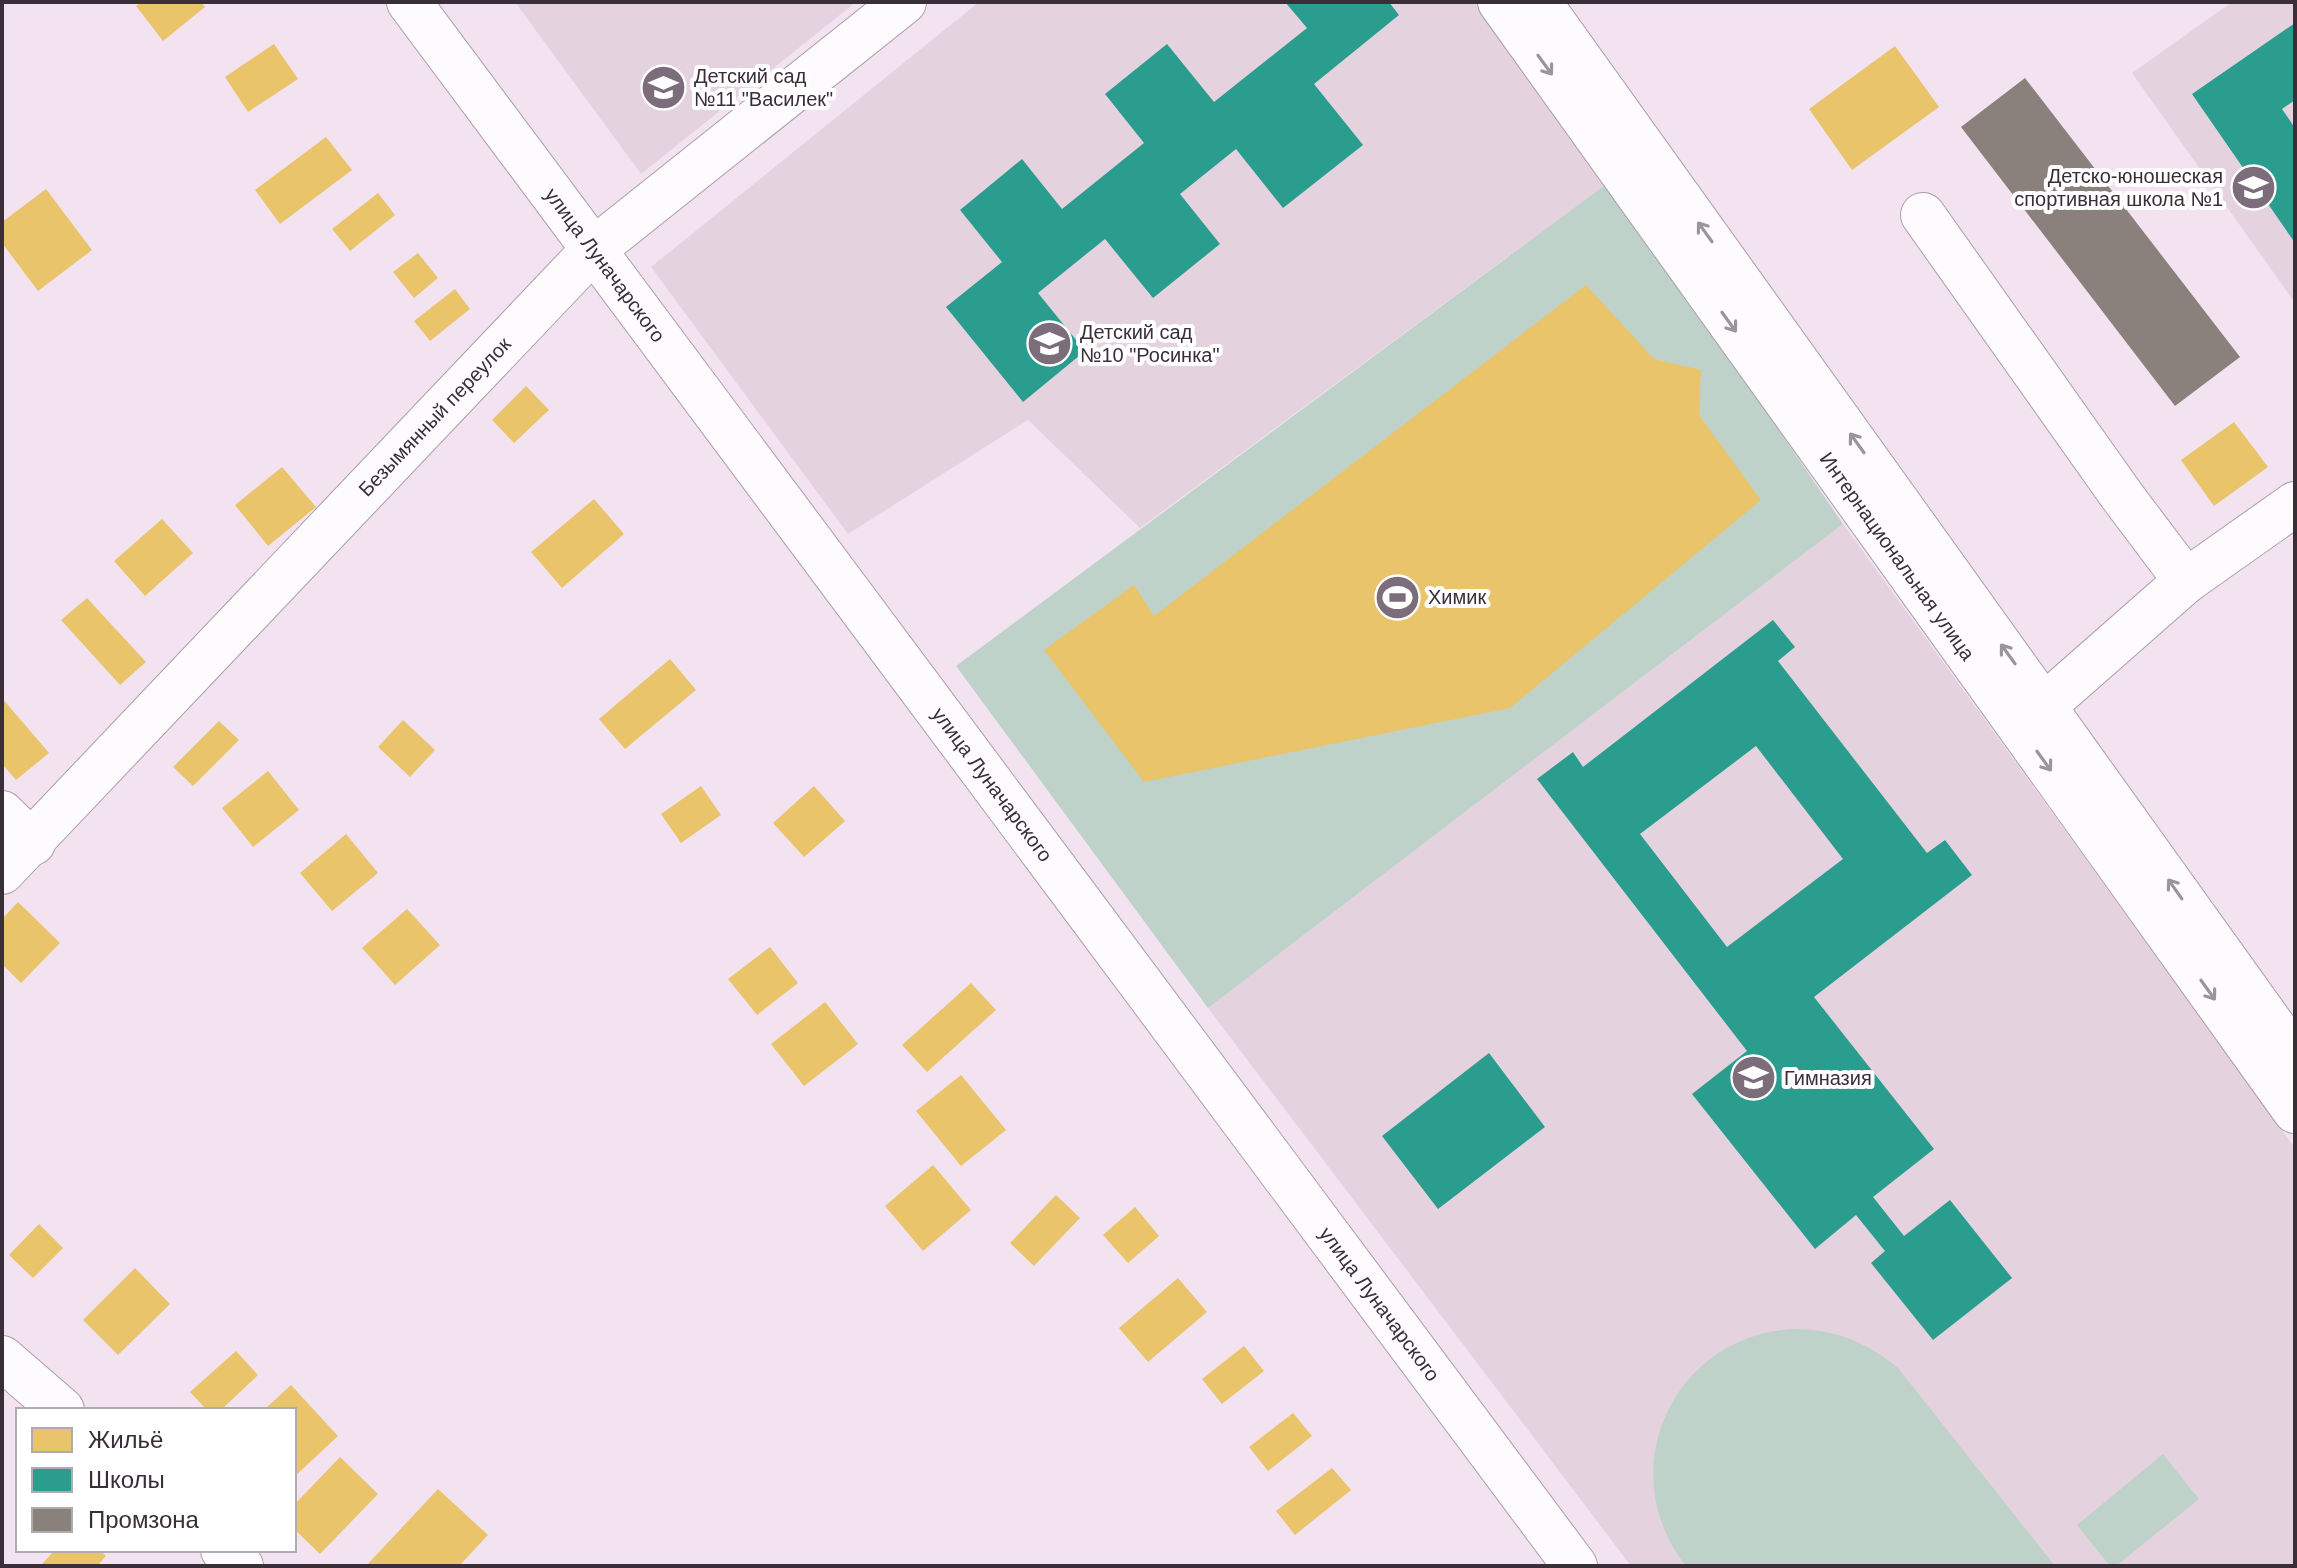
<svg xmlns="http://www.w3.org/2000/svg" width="2297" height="1568" viewBox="0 0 2297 1568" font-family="Arial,sans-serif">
  <rect width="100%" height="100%" fill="#f3e3f1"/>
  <path fill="#e4d2df" d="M 515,2 L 856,2 L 641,174 Z
    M 979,2 L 1482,2 L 1609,182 L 1140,528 L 1028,420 L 848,534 L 651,267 Z
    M 2232,2 L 2295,2 L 2295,303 L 2132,73 Z
    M 1843,524 L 2295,1148 L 2295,1566 L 1631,1566 L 1208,1008 Z"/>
  <path fill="#bed2c9" d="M 1609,182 L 1843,524 L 1208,1008 L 956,666 Z
    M 1794,1329 C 1834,1329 1867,1342 1898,1368 L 2055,1566 L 1686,1566 C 1611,1471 1673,1335 1794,1329 Z
    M 2163,1454 L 2199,1499 L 2116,1566 L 2110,1566 L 2077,1525 Z"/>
  <path fill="#e9c46a" d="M 141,2 L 201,2 L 205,7 L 163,41 L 136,6 Z
    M 274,44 L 298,79 L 248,112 L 225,77 Z
    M 1895,46 L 1939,107 L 1852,170 L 1809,109 Z
    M 326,137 L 352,170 L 280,224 L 255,190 Z
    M 46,189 L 92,250 L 38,291 L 2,243 L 2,222 Z
    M 378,193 L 395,215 L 350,251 L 332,229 Z
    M 418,253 L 438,278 L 414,298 L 393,272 Z
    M 1586,285 L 1654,359 L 1701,370 L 1699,415 L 1761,500 L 1510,708 L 1144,782 L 1044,650 L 1134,585 L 1154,616 Z
    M 455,289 L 470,309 L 430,341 L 414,321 Z
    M 526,386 L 549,410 L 514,443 L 492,420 Z
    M 2234,422 L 2268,467 L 2214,506 L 2181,460 Z
    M 282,467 L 316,507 L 268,546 L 235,505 Z
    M 594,499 L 624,534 L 562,588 L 531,552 Z
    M 162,519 L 193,553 L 145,596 L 114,561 Z
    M 87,598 L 146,662 L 120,685 L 61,620 Z
    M 670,659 L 696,690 L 625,749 L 599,719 Z
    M 2,698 L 49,753 L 16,780 L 2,764 Z
    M 403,720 L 435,750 L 410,777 L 378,747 Z
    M 219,721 L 239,740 L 193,786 L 173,767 Z
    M 268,771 L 299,810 L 253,847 L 222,808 Z
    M 701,786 L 721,815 L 681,843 L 661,814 Z
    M 814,786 L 845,821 L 804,857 L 773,823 Z
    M 346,834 L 378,873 L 332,911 L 300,873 Z
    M 18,902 L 60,943 L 21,983 L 2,964 L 2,919 Z
    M 407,909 L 440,945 L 395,985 L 362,948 Z
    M 770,947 L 798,983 L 757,1015 L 728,979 Z
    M 971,983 L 996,1010 L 927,1072 L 902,1045 Z
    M 825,1002 L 858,1044 L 804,1086 L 771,1044 Z
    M 961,1075 L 1006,1130 L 961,1166 L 916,1111 Z
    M 933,1165 L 971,1210 L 923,1251 L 885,1206 Z
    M 1056,1195 L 1080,1218 L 1034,1266 L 1010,1243 Z
    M 1135,1207 L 1159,1236 L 1128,1263 L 1103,1235 Z
    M 39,1224 L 63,1248 L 33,1278 L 9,1255 Z
    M 135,1268 L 170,1304 L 118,1355 L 83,1320 Z
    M 1178,1278 L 1207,1312 L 1148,1362 L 1119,1328 Z
    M 1244,1346 L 1264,1371 L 1222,1404 L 1202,1379 Z
    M 236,1351 L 258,1375 L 221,1410 L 207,1410 L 190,1392 Z
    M 291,1385 L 338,1436 L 294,1477 L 294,1410 L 264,1410 Z
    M 1293,1413 L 1312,1436 L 1268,1471 L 1249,1447 Z
    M 340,1457 L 378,1494 L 320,1554 L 294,1529 L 294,1505 Z
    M 1332,1468 L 1351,1490 L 1295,1535 L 1276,1511 Z
    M 438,1489 L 488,1535 L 459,1566 L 366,1566 Z
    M 55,1550 L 100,1550 L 106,1556 L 97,1566 L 44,1566 L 42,1564 Z"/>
  <path fill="#2a9d8f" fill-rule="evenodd" d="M 1285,2 L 1389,2 L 1399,15 L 1314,84 L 1363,145 L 1283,208 L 1236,149 L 1180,194 L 1220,244 L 1153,298 L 1105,239 L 1038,293 L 1085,351 L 1023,402 L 946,307 L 1002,262 L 960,210 L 1022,159 L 1062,209 L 1144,143 L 1105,94 L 1167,44 L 1214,102 L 1307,28 Z
    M 2295,23 L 2295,100 L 2282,109 L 2295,128 L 2295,243 L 2192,94 Z
    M 1773,620 L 1795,647 L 1778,661 L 1927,853 L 1945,840 L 1972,875 L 1814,997 L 1934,1149 L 1873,1197 L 1904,1236 L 1950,1200 L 2012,1278 L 1933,1340 L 1871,1263 L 1885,1251 L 1856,1215 L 1815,1249 L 1692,1094 L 1747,1051 L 1537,779 L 1573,752 L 1583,767 ZM 1756,746 L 1843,859 L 1727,947 L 1640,834 Z
    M 1489,1053 L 1545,1127 L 1438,1209 L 1382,1136 Z"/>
  <path fill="#8a817c" d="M 2025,78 L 2240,357 L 2175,406 L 1961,127 Z"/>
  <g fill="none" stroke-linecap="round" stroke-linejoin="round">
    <defs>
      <g id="minor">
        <path id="s1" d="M 409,2 L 1575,1566"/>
        <path id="s2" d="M 1500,2 L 2295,1111"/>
        <path d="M 1539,2 L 2295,1057"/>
        <path d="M 1923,215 L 2122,496 L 2186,581"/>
        <path d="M 2045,705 L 2186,581 L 2295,504"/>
        <path d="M 2,813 L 33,843"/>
        <path id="s3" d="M 2,872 L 593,250 L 904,2"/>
        <path d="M 2,1358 L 62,1410"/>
        <path d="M 223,1550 L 241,1566"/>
      </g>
    </defs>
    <use href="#minor" stroke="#aa9ea8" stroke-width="46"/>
    <use href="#minor" stroke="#fdfbfd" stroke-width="44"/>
  </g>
  <defs><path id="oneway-shaft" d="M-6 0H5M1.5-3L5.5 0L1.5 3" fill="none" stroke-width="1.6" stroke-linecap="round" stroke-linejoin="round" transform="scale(2)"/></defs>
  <g stroke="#9c949b">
    <use href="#oneway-shaft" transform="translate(1545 65) rotate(54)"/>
    <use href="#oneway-shaft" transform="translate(1705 232) rotate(-126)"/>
    <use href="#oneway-shaft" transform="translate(1729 322) rotate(54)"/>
    <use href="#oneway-shaft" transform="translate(1857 443) rotate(-126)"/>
    <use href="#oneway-shaft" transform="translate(2008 654) rotate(-126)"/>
    <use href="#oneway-shaft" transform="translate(2044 761) rotate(54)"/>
    <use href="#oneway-shaft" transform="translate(2175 889) rotate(-125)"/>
    <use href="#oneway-shaft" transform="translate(2208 990) rotate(54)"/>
  </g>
  <defs>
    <symbol id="school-disc" viewBox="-11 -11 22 22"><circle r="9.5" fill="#7b6d79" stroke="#fff"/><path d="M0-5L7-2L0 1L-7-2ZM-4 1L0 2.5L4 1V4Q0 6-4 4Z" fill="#fff"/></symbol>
    <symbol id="stadium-disc" viewBox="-11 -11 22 22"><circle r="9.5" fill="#7b6d79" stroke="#fff"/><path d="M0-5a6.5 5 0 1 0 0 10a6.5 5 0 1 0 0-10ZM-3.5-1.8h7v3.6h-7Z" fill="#fff"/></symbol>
  </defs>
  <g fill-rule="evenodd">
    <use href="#school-disc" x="638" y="62" width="51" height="51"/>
    <use href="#school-disc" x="2228" y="162" width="51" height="51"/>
    <use href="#school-disc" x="1024" y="318" width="51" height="51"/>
    <use href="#stadium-disc" x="1372" y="572" width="51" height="51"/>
    <use href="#school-disc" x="1728" y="1052" width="51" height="51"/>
  </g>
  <g text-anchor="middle" stroke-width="8" stroke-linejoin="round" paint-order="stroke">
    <g font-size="20" fill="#3a2e39" stroke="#fff" text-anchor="start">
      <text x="694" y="83">Детский сад<tspan x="694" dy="23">№11 "Василек"</tspan></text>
      <text x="2223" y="183" text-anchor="end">Детско-юношеская<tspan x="2223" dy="23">спортивная школа №1</tspan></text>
      <text x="1080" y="339">Детский сад<tspan x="1080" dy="23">№10 "Росинка"</tspan></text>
      <text x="1428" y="604">Химик</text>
      <text x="1784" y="1085">Гимназия</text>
    </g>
    <g font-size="20" fill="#3a2e39" stroke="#fff">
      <text dy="7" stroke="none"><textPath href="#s1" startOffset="328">улица Луначарского</textPath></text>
      <text dy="7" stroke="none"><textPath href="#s3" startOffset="628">Безымянный переулок</textPath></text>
      <text dy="7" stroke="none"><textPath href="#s2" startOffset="682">Интернациональная улица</textPath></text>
      <text dy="7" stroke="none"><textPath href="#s1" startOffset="976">улица Луначарского</textPath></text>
      <text dy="7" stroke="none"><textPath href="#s1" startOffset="1624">улица Луначарского</textPath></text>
    </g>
  </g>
  <rect width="2297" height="1568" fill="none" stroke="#3a2e39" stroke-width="8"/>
  <rect x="16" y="1408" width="280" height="144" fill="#ffffff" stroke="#b0abb0" stroke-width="2"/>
  <rect x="32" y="1428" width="40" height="24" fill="#e9c46a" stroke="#b0abb0" stroke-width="2"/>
  <text x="88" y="1448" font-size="24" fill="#3a2e39">Жильё</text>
  <rect x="32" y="1468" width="40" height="24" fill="#2a9d8f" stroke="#b0abb0" stroke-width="2"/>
  <text x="88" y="1488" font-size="24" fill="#3a2e39">Школы</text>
  <rect x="32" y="1508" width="40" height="24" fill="#8a817c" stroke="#b0abb0" stroke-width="2"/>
  <text x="88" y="1528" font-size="24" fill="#3a2e39">Промзона</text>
</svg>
